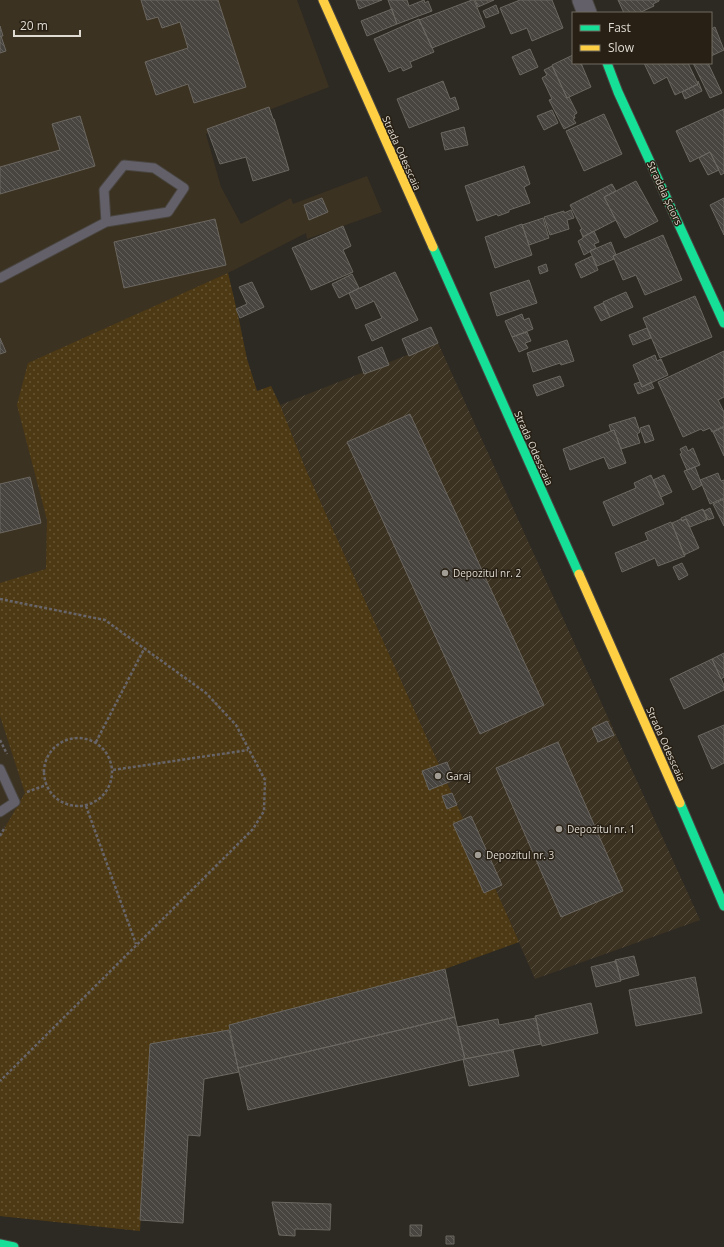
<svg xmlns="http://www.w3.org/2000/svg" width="724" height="1247" viewBox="0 0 724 1247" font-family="'Open Sans',sans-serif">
  <defs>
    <pattern id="industrial-furrows" width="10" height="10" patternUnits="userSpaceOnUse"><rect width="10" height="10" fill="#3c3221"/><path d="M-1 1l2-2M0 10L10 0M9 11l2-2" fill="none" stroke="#584f40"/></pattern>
    <pattern id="green-dots" width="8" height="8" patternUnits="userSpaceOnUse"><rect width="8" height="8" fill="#4d3913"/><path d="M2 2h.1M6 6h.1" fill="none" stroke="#665534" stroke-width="1.8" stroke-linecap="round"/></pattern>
    <pattern id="building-back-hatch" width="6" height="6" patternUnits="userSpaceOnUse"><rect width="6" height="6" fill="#48443f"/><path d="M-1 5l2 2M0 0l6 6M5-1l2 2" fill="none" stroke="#625e5a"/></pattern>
  </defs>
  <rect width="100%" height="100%" fill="#2d2923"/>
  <path fill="#3c3221" d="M 0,0 L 297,0 L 329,87 L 206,134 L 221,187 L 241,224 L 291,198 L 293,204 L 367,176 L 382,212 L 307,239 L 306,233 L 228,273 L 239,320 L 247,359 L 257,391 L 271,386 L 280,405 L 306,470 L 519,942 L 445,969 L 229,1025 L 229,1030 L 150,1044 L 140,1231 L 0,1216 Z"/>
  <path fill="url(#industrial-furrows)" d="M 438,343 L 700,920 L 535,979 L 495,888 L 484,893 L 453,824 L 463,819 L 446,783 L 429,790 L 306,470 L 280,405 Z"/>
  <path fill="url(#green-dots)" d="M 228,273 L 239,320 L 247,359 L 257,391 L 271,386 L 280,405 L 306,470 L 439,765 L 422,771 L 429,790 L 447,783 L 463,819 L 454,824 L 484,893 L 495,888 L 519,942 L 445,969 L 229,1025 L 229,1030 L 150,1044 L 140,1231 L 0,1216 L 0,836 L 25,793 L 0,716 L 0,583 L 46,569 L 47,520 L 17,405 L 28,363 Z"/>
  <path fill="url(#building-back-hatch)" stroke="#6b6761" d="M 141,0 L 218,0 L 246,87 L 194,103 L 188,84 L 156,95 L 145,62 L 188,48 L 180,22 L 162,28 L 158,17 L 147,20 Z
    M 356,0 L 382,0 L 359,9 Z
    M 388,0 L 407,0 L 409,6 L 424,0 L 425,3 L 428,1 L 432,11 L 397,24 Z
    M 472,0 L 474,0 L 485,27 L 432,48 L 419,20 Z
    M 475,0 L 494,0 L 478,7 Z
    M 520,0 L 552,0 L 563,28 L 532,41 L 527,28 L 511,34 L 500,8 Z
    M 618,0 L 659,0 L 659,1 L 653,4 L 654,6 L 639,13 L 624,13 Z
    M 496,5 L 499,13 L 486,18 L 483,11 Z
    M 392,9 L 397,24 L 367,36 L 361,21 Z
    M 419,19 L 434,52 L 410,62 L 412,67 L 403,71 L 401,67 L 389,72 L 374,39 Z
    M 0,26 L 3,36 L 1,36 L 6,51 L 0,53 Z
    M 715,27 L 724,50 L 711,56 L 711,29 Z
    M 530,49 L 538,67 L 520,75 L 512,57 Z
    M 573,55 L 573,63 L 581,63 L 591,87 L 567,98 L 552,65 Z
    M 644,63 L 683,63 L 684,64 L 688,63 L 698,84 L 675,95 L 667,77 L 654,84 Z
    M 693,63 L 708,63 L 722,93 L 710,98 Z
    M 552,66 L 567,98 L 569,97 L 577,113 L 574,115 L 575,118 L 573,119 L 576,123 L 564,129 L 549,100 L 552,99 L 542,78 L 547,75 L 544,70 Z
    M 443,81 L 450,99 L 455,97 L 459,109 L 409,128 L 397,99 Z
    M 698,81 L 702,91 L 685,99 L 682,92 L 698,84 Z
    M 269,107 L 273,119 L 274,119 L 289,170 L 253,181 L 246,157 L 220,164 L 207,129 Z
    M 724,109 L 724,173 L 721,175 L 710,152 L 690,162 L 676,131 Z
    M 552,110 L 558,123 L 544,130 L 537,116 Z
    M 604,114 L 622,154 L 584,171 L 566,131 Z
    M 80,116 L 95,166 L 0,194 L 0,167 L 60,150 L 52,124 Z
    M 464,127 L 468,145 L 445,150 L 441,133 Z
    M 710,152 L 719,170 L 708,175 L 699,158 Z
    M 524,166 L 530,184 L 524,187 L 530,203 L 509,210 L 509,212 L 498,216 L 497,214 L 477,221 L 465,186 Z
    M 636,181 L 658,221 L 625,238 L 604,197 Z
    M 612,184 L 616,191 L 604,197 L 616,220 L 583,237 L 580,230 L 582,229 L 570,205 Z
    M 322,198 L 328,212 L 309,220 L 304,205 Z
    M 724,198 L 724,235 L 710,205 Z
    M 571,210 L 574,218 L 567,220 L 569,229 L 550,235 L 544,217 L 564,211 L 564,213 Z
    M 543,218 L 549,238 L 529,245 L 522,225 Z
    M 215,219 L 226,265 L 124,288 L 114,242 Z
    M 522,224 L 532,255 L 495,268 L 485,237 Z
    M 343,226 L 351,246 L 343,250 L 353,272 L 311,290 L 292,248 Z
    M 594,231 L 599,242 L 594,244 L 596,248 L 584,255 L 578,241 L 583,238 L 583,237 Z
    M 663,235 L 682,280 L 645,295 L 636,275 L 623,280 L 613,256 Z
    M 611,242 L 616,255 L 613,256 L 614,259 L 597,266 L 590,251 Z
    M 592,256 L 598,270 L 581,278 L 575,264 Z
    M 546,264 L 548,271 L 540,274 L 538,267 Z
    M 395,272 L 418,320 L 372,341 L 365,325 L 382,318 L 374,301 L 356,309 L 349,293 Z
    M 352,274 L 359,288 L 339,298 L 332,284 Z
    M 529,280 L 537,303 L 497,316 L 490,293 Z
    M 252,282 L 264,307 L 240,318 L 236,309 L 247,304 L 239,287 Z
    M 626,292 L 633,307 L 610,317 L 603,302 Z
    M 695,296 L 712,337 L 660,358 L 643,318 Z
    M 603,303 L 610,317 L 601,321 L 594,307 Z
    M 522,314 L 524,320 L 529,318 L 533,329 L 512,337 L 505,321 Z
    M 431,327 L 438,343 L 409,356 L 402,339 Z
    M 647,328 L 651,338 L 633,345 L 629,335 Z
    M 527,332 L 531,341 L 525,343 L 528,348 L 519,352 L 512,337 Z
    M 0,338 L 6,352 L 0,354 Z
    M 567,340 L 574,361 L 561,365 L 560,363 L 533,372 L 527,353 Z
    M 382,347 L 389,365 L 364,374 L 358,357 Z
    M 724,351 L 724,397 L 718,400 L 724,412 L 724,426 L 712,432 L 710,428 L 703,431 L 701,429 L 683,437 L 658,382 Z
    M 655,355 L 657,361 L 661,359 L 668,375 L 642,387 L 633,365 Z
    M 560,376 L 564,386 L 537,396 L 533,385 Z
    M 640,382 L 642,387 L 651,382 L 654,388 L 638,394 L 634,384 Z
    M 410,414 L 544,705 L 480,734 L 347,442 Z
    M 635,417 L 640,432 L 637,434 L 640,443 L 621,449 L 614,430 L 611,431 L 609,425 Z
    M 649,425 L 654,440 L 645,443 L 640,428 Z
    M 724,427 L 724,456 L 713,432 Z
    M 614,430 L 626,463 L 609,469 L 604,457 L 570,470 L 563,449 Z
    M 686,446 L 688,451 L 693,448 L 700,465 L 687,470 L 680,454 L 682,453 L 680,449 Z
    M 695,467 L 702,485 L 693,490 L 684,471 Z
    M 718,473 L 721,481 L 724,480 L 724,498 L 710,504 L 700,480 Z
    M 651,475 L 664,504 L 613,526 L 603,502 L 636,488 L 634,483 Z
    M 664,475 L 672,492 L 661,497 L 653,480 Z
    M 30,477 L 41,523 L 0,533 L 0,484 Z
    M 724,499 L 724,526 L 713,504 Z
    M 710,508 L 714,518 L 708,520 L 704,511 Z
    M 703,509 L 707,520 L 690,527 L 686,519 L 682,521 L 681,518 Z
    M 681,519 L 682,521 L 686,519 L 699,548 L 684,555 L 672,523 Z
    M 671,522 L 685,556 L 658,566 L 655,558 L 622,572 L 615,553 L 648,540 L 645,533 Z
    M 682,563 L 688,575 L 679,580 L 673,567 Z
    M 724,653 L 724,677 L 721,679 L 712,659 Z
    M 712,659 L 724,685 L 724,690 L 684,709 L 670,679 Z
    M 607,721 L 614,735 L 598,742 L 592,728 Z
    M 724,725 L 724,763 L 712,769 L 698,736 Z
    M 558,742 L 623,891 L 561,917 L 496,768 Z
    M 447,762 L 454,780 L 429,790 L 422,771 Z
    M 452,793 L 457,805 L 447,809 L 442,796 Z
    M 471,816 L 502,885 L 484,893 L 453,824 Z
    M 634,956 L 639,975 L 621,980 L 615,960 Z
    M 616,961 L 621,981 L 596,987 L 591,967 Z
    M 445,969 L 455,1017 L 238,1068 L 229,1025 Z
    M 695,977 L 702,1013 L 636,1026 L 629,990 Z
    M 591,1003 L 598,1033 L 542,1046 L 535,1016 Z
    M 455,1017 L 465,1059 L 248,1110 L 238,1068 Z
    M 536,1018 L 541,1044 L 465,1059 L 457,1027 L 498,1019 L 499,1025 Z
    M 229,1030 L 239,1072 L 204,1079 L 200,1136 L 188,1135 L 183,1223 L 140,1220 L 150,1044 Z
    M 513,1050 L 519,1076 L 469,1086 L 463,1059 Z
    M 272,1202 L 331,1204 L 330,1230 L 295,1229 L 295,1236 L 279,1235 Z
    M 410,1225 L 422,1225 L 421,1236 L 410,1236 Z
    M 446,1236 L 454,1236 L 454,1244 L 446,1244 Z"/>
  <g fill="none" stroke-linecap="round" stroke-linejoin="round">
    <defs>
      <path id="lane" d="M 0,278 L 106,222 L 168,212 L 184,188 L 154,168 L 124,165 L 104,190 L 106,222
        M 0,769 L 15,802 L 0,812"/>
      <path id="street" d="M 582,0 L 587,13"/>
      <path id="fast" d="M 607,63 L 618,92 L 724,323
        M 433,247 L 579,574
        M 680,803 L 724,906
        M 0,1244 L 14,1247"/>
      <path id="slow" d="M 323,0 L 433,247
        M 579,574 L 680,803"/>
    </defs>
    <use href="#lane" stroke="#494540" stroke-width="11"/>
    <use href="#street" stroke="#494540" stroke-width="21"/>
    <use href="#fast" stroke="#494540" stroke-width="11"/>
    <use href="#slow" stroke="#494540" stroke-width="11"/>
    <path stroke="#68656a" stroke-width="2.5" stroke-dasharray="3 2" stroke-linecap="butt" d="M 0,599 L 105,620 L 206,693 L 236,725 L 265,780 L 264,811 L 253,829 L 0,1081
      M44 772a34 34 0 1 1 68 0a34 34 0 1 1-68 0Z
      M 0,740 L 7,754
      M 96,742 L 144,649
      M 113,770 L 248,750
      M 27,792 L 46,785
      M 86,806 L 136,944
      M 0,836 L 5,827"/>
    <use href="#lane" stroke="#636069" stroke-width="9"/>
    <use href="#street" stroke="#636069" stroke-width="19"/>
    <use href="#fast" stroke="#16e098" stroke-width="9"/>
    <use href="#slow" stroke="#ffcf43" stroke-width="9"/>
  </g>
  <g fill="#a19d95" stroke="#282014" stroke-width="1.5">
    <circle cx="445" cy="573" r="4"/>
    <circle cx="438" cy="776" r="4"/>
    <circle cx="559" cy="829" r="4"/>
    <circle cx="478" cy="855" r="4"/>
  </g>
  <g text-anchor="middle" stroke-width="3" stroke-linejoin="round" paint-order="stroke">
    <g font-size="10" fill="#dfdbd3" stroke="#282014">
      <text transform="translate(402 153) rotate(66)" y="4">Strada Odesscaia</text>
      <text transform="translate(665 193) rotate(65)" y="4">Stradela Șciors</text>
      <text transform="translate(534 448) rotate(66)" y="4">Strada Odesscaia</text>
      <text transform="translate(666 744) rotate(66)" y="4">Strada Odesscaia</text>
    </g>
    <g font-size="10" fill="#dfdbd3" stroke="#282014" text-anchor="start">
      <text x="453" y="577">Depozitul nr. 2</text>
      <text x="446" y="780">Garaj</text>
      <text x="567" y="833">Depozitul nr. 1</text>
      <text x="486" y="859">Depozitul nr. 3</text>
    </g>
  </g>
  <rect x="572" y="12" width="140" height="52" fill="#282014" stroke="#716b60"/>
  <rect x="580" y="25" width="20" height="6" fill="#16e098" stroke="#716b60"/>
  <text x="608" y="32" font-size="12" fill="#dfdbd3">Fast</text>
  <rect x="580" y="45" width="20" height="6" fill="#ffcf43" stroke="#716b60"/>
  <text x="608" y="52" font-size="12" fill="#dfdbd3">Slow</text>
  <path d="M14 30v6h66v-6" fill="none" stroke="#dfdbd3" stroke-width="2"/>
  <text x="20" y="30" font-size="12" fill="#dfdbd3" stroke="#282014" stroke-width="3" paint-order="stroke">20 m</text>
</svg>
